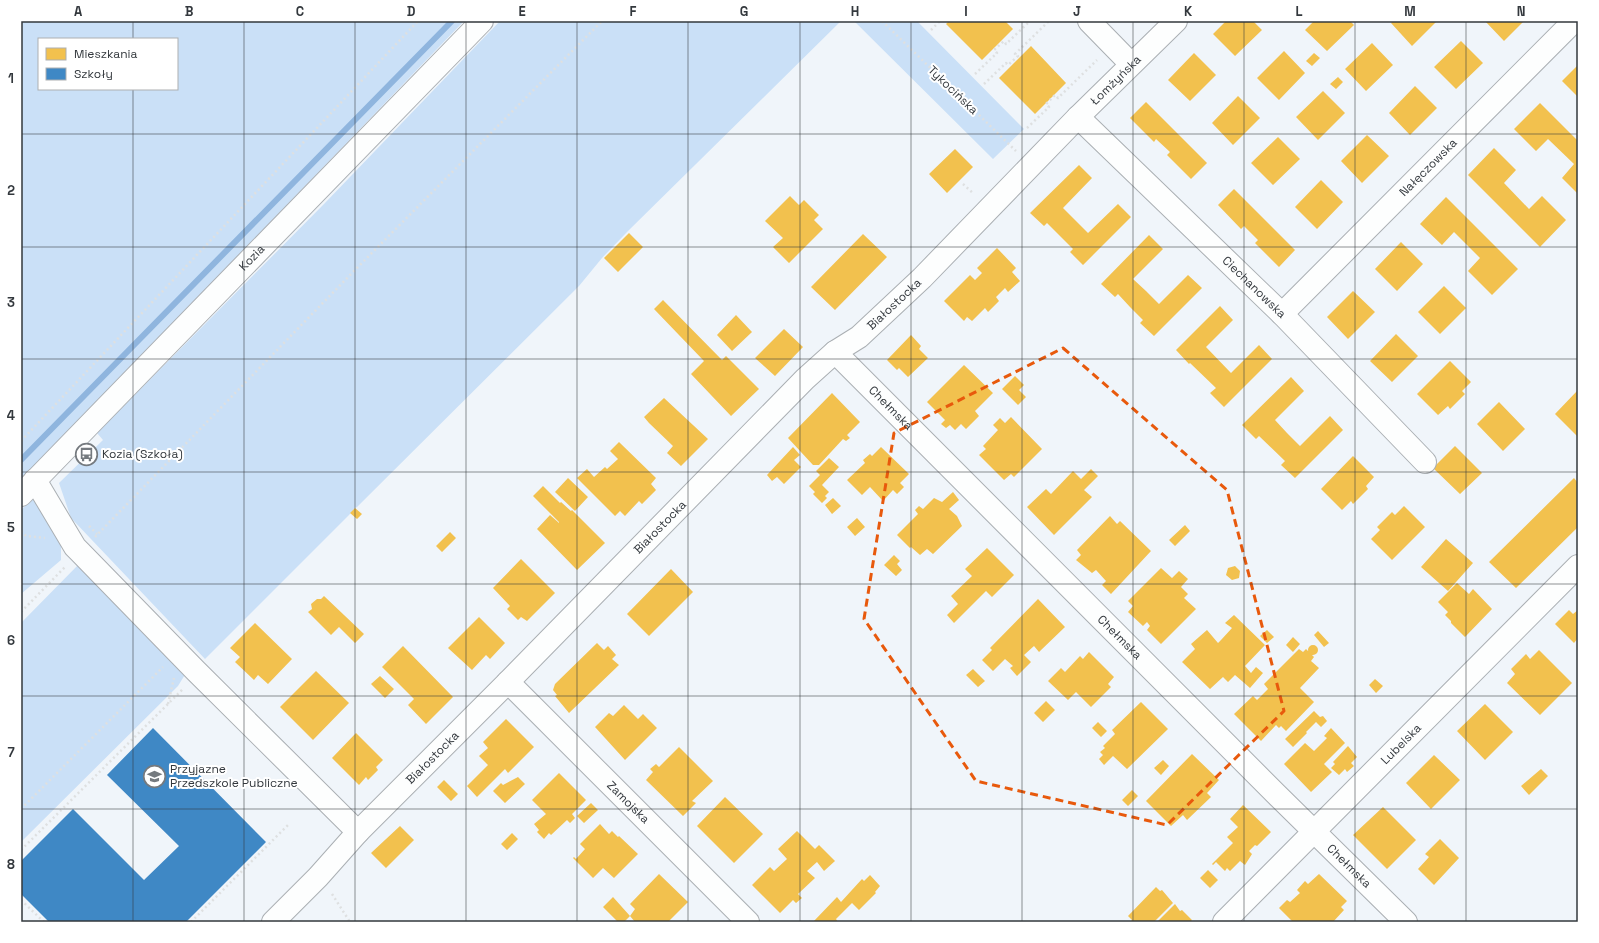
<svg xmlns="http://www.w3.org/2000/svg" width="1599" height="943" viewBox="0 0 1599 943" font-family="'Space Grotesk',sans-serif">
  <rect width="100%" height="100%" fill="#f0f5fa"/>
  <path fill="#cae0f7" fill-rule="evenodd" d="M 21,21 L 464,21 L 21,481 ZM 39,39 L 177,39 L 177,89 L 39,89 Z
    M 500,21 L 841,21 L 628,231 L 602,258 L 579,286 L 357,507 L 355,508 L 349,515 L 205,659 L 71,518 L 59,483 L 103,440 L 97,433 L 324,204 Z
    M 854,21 L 917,21 L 1024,129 L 993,159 Z
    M 33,498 L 50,521 L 61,544 L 61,560 L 21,594 L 21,510 Z
    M 79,564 L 186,673 L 178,686 L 21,842 L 21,623 Z"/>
  <path fill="#f2c14e" d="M 949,21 L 1005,21 L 1013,29 L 982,60 L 946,24 Z
    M 1226,21 L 1253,21 L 1262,30 L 1235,56 L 1213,34 Z
    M 1314,21 L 1350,21 L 1354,25 L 1327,51 L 1305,30 Z
    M 1393,21 L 1437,21 L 1412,46 L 1391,23 Z
    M 1485,21 L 1524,21 L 1504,41 Z
    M 1461,41 L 1483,63 L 1456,89 L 1434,67 Z
    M 1372,43 L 1393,65 L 1366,91 L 1345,69 Z
    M 1031,46 L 1066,83 L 1035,114 L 999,78 Z
    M 1284,51 L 1305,73 L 1279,100 L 1257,78 Z
    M 1194,53 L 1216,75 L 1190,101 L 1168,80 Z
    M 1314,53 L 1320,58 L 1312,66 L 1306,61 Z
    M 1578,65 L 1578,97 L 1562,81 Z
    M 1338,77 L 1343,82 L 1336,89 L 1330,84 Z
    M 1415,86 L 1437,108 L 1410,135 L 1389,113 Z
    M 1323,91 L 1345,113 L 1318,140 L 1296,117 Z
    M 1238,96 L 1260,118 L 1233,145 L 1212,123 Z
    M 1146,102 L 1207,163 L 1191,179 L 1167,155 L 1170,152 L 1156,139 L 1154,142 L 1130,118 Z
    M 1540,103 L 1578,141 L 1578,194 L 1562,178 L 1574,164 L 1548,139 L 1536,151 L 1514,129 Z
    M 1367,135 L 1389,156 L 1362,183 L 1341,161 Z
    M 1278,137 L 1300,159 L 1273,185 L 1251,163 Z
    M 1494,148 L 1516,170 L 1504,183 L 1529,209 L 1542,196 L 1566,220 L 1540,247 L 1468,175 Z
    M 955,149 L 973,167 L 947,193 L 929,174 Z
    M 1079,165 L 1092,178 L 1063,208 L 1088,233 L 1118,204 L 1131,217 L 1083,265 L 1070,252 L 1073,249 L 1047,223 L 1044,226 L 1030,213 Z
    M 1321,180 L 1343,202 L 1317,229 L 1295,207 Z
    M 1234,189 L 1295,250 L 1279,267 L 1255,243 L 1258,240 L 1244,226 L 1241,229 L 1218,205 Z
    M 790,196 L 799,205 L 804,200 L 819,215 L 814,220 L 823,229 L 789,263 L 773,247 L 783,238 L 765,221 Z
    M 1446,197 L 1518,269 L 1492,295 L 1468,271 L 1480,258 L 1454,232 L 1442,245 L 1420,224 Z
    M 629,233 L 643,247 L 618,272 L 604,258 Z
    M 863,234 L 887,257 L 835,310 L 811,287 Z
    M 1149,235 L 1163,249 L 1133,279 L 1146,291 L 1159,304 L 1188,275 L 1202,288 L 1154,336 L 1140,323 L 1143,320 L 1130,307 L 1118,294 L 1115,297 L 1101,284 Z
    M 1401,242 L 1423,264 L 1397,291 L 1375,269 Z
    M 997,248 L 1016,268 L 1012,272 L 1020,281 L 1008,292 L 1005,288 L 996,297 L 999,301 L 988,312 L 985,308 L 972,321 L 967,317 L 964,321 L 944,301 L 970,275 L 975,280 L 982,273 L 977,268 Z
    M 1444,286 L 1466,308 L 1440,334 L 1418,312 Z
    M 1353,291 L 1375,312 L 1348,339 L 1327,317 Z
    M 663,300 L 722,360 L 726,356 L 759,389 L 731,416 L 691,374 L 704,361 L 654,309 Z
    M 1220,306 L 1233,320 L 1206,347 L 1231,373 L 1259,345 L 1272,359 L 1224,407 L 1210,393 L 1216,388 L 1190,363 L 1189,364 L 1176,350 Z
    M 736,315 L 752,332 L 732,351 L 717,335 Z
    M 784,329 L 803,347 L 775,376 L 755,358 Z
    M 1396,334 L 1418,356 L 1392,382 L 1370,361 Z
    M 911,335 L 921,346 L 919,349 L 928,358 L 908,377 L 899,368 L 897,370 L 887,360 Z
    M 1450,361 L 1471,382 L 1462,391 L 1465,394 L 1450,409 L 1448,406 L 1438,415 L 1417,394 Z
    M 964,365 L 993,393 L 975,411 L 979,416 L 966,429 L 961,424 L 955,430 L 950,425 L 946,428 L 941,424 L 945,420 L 927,402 Z
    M 1015,376 L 1024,385 L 1019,390 L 1026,397 L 1018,405 L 1002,389 Z
    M 1291,377 L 1304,391 L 1275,420 L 1287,433 L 1300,446 L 1330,416 L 1343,430 L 1295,478 L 1281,465 L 1285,461 L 1259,436 L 1256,439 L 1242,425 Z
    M 1577,391 L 1578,392 L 1578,437 L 1555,414 Z
    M 832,393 L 860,422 L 847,435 L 850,438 L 846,441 L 843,439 L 819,465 L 813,465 L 788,438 Z
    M 664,398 L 708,439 L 681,466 L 667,453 L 673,446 L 649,423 L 644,417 Z
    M 1499,402 L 1525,429 L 1503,451 L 1477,424 Z
    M 1011,417 L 1042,449 L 1014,477 L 1011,474 L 1004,480 L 979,455 L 986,449 L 983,446 L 998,430 L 993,425 L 1000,418 L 1005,423 Z
    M 619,442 L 656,478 L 651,484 L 656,490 L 642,504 L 639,501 L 625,516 L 620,511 L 615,516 L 577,478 L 587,469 L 594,477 L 605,467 L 607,469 L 618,459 L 610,451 Z
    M 1455,446 L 1482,473 L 1460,494 L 1433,468 Z
    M 793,447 L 800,455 L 794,460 L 801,467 L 784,484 L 777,477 L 772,481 L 767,475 Z
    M 881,447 L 909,474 L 900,483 L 904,487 L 897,494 L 893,490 L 883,501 L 870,487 L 862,495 L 847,480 L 865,463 L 863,460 L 870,454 L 872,456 Z
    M 1353,456 L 1374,477 L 1366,486 L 1368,489 L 1353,504 L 1351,501 L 1342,510 L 1321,489 Z
    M 829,458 L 839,467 L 822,485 L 829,492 L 825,496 L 827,498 L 822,503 L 813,494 L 815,492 L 809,486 L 820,475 L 816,471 Z
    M 1091,469 L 1098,476 L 1084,490 L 1092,497 L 1054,535 L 1027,507 L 1046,489 L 1051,494 L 1073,471 L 1081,479 Z
    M 568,478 L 588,497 L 575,511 L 555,492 Z
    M 1574,478 L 1578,483 L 1578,527 L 1516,588 L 1489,562 Z
    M 543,486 L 560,503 L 561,502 L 571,511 L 572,510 L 605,543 L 577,570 L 537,529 L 550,515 L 559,523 L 559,522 L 533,496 Z
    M 953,492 L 959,500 L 949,509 L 957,516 L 962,526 L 933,554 L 927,549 L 920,555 L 911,547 L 910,548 L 897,535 L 918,514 L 915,510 L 919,506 L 923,509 L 934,498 L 942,502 Z
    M 833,498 L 841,506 L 832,514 L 825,505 Z
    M 1404,506 L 1425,527 L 1392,560 L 1371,539 L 1380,530 L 1377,527 L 1392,512 L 1395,515 Z
    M 355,508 L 362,514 L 357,519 L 350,513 Z
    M 1110,516 L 1117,524 L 1120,521 L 1151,551 L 1111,594 L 1102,585 L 1106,581 L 1096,570 L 1092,573 L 1076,560 L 1081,555 L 1077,550 Z
    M 857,518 L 865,527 L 855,536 L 847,527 Z
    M 1185,525 L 1190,531 L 1175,546 L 1169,540 Z
    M 450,532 L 456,538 L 442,552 L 436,546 Z
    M 1446,539 L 1473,563 L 1448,591 L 1421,567 Z
    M 987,548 L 1014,575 L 992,597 L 986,591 L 954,623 L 947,615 L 958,604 L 951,596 L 972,576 L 965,569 Z
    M 894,555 L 900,561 L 897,564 L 902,570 L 896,576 L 884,565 Z
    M 521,559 L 555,593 L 527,621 L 521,617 L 518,620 L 507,609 L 510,606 L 493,588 Z
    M 1235,566 L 1240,571 L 1239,578 L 1232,580 L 1226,575 L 1228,568 Z
    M 1161,568 L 1172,578 L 1179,571 L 1188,579 L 1181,587 L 1188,594 L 1184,598 L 1196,609 L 1161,644 L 1147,630 L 1150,626 L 1147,622 L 1143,626 L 1128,612 L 1133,606 L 1128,601 Z
    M 671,569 L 693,592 L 649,636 L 627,614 Z
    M 1457,583 L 1469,594 L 1473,589 L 1492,609 L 1465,637 L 1451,623 L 1451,621 L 1445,615 L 1448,612 L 1438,602 Z
    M 324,596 L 364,634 L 355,643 L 339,627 L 331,635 L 308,612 L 312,609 L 311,604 L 317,599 L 321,599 Z
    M 1038,599 L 1065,627 L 1039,652 L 1034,646 L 1024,655 L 1031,662 L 1017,676 L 1010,668 L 1013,666 L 1005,659 L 993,671 L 982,660 L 992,650 L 990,648 Z
    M 1569,610 L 1573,614 L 1578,610 L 1578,638 L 1574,643 L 1555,624 Z
    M 1234,615 L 1265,645 L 1245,666 L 1251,673 L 1256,667 L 1263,673 L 1250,688 L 1235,675 L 1228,682 L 1223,677 L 1210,689 L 1182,662 L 1195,649 L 1191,644 L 1207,630 L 1218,643 L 1221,640 L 1232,628 L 1225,623 Z
    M 479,617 L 505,643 L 490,659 L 486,655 L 472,670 L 448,648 Z
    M 255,623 L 292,659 L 268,684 L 258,675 L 254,680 L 235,662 L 240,657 L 230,648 Z
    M 1267,630 L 1274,637 L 1267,643 L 1260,636 Z
    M 1318,631 L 1329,643 L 1324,647 L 1314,635 Z
    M 1293,637 L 1300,644 L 1293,652 L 1286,645 Z
    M 597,643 L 604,650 L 608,646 L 616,655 L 612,659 L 619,665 L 569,713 L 555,696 L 557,695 L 553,690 L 555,684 Z
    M1308 650a5 5 0 1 1 10 0a5 5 0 1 1-10 0Z
    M 403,646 L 453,697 L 426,724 L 408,705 L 414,699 L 382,667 Z
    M 1299,649 L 1303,652 L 1306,649 L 1314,657 L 1311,661 L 1319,668 L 1300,688 L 1314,702 L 1286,731 L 1281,726 L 1279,728 L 1276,725 L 1261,741 L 1234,714 L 1253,696 L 1257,700 L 1268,689 L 1264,684 Z
    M 1539,650 L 1572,683 L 1540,715 L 1507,683 L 1515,674 L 1511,669 L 1526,654 L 1530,659 Z
    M 1089,652 L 1114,677 L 1108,684 L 1111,687 L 1091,707 L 1076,692 L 1068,700 L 1048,681 L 1061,668 L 1065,672 L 1080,656 L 1083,659 Z
    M 973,669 L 985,681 L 978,687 L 966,675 Z
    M 316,671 L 349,703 L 313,740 L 280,707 Z
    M 380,676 L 394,689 L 385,698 L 371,684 Z
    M 1375,679 L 1383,686 L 1376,693 L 1369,685 Z
    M 1046,701 L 1055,710 L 1043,722 L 1034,713 Z
    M 1141,702 L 1168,729 L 1127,769 L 1113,756 L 1104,765 L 1099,759 L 1103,755 L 1100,752 L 1105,748 L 1103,746 L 1115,734 L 1112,730 Z
    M 1485,704 L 1513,732 L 1485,760 L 1457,731 Z
    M 624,705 L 638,719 L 643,714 L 657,728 L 625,760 L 595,727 L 609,713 L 613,716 Z
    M 1314,711 L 1320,717 L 1323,716 L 1327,721 L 1321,727 L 1316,722 L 1306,732 L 1307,733 L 1293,747 L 1285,739 Z
    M 506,719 L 534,747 L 508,773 L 505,769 L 477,797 L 467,786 L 488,765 L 479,756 L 488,748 L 483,742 Z
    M 1098,722 L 1107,731 L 1101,737 L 1092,728 Z
    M 1331,728 L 1345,743 L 1324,764 L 1332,772 L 1311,792 L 1284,764 L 1305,743 L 1314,751 L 1327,738 L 1324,736 Z
    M 356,733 L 383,760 L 376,767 L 378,770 L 368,780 L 366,777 L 359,785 L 332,758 Z
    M 1348,746 L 1357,757 L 1351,763 L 1354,766 L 1347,772 L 1345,769 L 1339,775 L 1331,768 L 1335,764 L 1333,762 Z
    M 679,747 L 713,781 L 692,801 L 696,803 L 683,816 L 646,780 L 653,772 L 650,769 L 656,764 L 659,767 Z
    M 1192,754 L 1219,780 L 1207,793 L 1211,797 L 1187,820 L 1183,815 L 1171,826 L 1146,801 Z
    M 1434,755 L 1460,780 L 1431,809 L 1406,783 Z
    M 1163,760 L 1169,766 L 1161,775 L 1154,768 Z
    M 1541,769 L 1548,776 L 1529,795 L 1521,786 Z
    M 559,773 L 586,800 L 572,814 L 575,818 L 570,823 L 567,820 L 551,835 L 549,833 L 544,839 L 537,832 L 539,830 L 534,824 L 546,814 L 532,800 Z
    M 518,777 L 525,784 L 505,803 L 493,791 L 501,783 L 503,785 Z
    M 444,780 L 458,794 L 451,801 L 437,787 Z
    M 1132,790 L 1138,796 L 1128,806 L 1122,800 Z
    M 725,797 L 763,834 L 734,863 L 697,826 Z
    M 591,803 L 598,810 L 584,823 L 577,816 Z
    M 1243,805 L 1271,832 L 1257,846 L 1255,845 L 1249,851 L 1252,854 L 1245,865 L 1240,861 L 1230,871 L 1227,868 L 1225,871 L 1216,862 L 1213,865 L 1212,864 L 1233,843 L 1227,837 L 1238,827 L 1230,819 Z
    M 1383,807 L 1416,840 L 1387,869 L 1353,835 Z
    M 600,824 L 609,834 L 612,831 L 618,837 L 619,836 L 638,854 L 614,878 L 603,868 L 593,878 L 573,858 L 574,857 L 576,859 L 585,849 L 580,844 Z
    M 400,826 L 414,840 L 386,868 L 371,853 Z
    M 797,831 L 815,849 L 819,845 L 835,861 L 824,871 L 817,862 L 807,871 L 815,878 L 798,894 L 802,898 L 796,903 L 793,900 L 780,913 L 752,885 L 770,867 L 774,871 L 787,859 L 778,849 Z
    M 512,833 L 518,839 L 507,850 L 501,844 Z
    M 1440,839 L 1459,858 L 1434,885 L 1418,869 L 1429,857 L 1425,854 Z
    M 1208,870 L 1218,880 L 1210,888 L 1200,878 Z
    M 659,874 L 688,902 L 668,922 L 635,922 L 630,916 L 624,922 L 618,922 L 603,907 L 613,897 L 630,916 L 635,909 L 630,904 Z
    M 1319,874 L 1347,901 L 1341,907 L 1344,910 L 1333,922 L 1293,922 L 1279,908 L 1287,900 L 1290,902 L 1300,893 L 1297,890 L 1305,881 L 1308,884 Z
    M 870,875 L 880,886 L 875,892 L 876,893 L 859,910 L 852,903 L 836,919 L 838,922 L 813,922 L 837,897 L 841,902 L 862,879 L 864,881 Z
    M 1156,887 L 1160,891 L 1162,890 L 1173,903 L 1154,922 L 1130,922 L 1132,920 L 1128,916 Z
    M 1175,904 L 1180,911 L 1182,910 L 1192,920 L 1190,922 L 1157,922 Z"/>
  <path fill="#3f88c5" d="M 153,728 L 266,842 L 186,922 L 49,922 L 21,894 L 21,861 L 73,809 L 144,880 L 179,846 L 107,775 Z"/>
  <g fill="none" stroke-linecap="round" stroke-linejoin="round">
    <path stroke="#8fb5de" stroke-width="6" d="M 21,460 L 452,21"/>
    <defs>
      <g id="minor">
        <path d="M 1089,21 L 1131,64"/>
        <path id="s1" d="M 1078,117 L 1282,314 L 1425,462"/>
        <path id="s2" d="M 1282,314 L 1574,21"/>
        <path id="s3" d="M 835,352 L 1276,794 L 1406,922"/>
        <path d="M 35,480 L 75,547 L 80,552 L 196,671 L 358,832"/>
        <path id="s4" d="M 21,495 L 482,21"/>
        <path id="s5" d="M 508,682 L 748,922"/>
        <path id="s6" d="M 273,922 L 318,877 L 358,832 L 508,682 L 805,379 L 835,352 L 859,337 L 922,278 L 1078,117 L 1176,21"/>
        <path id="s7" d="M 1224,922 L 1578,566"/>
      </g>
    </defs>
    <use href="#minor" stroke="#aaafb3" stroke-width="24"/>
    <path stroke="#dee0e1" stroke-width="2.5" stroke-dasharray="2 3" stroke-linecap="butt" d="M 882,21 L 1016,151
      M 931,30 L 940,21
      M 975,74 L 997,53 L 994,50 L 1004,41 L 1006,44 L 1030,21
      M 984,84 L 1006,63 L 1008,65 L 1018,56 L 1015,54 L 1049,21
      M 1027,128 L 1049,107 L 1046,104 L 1055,95 L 1058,98 L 1097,60
      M 963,184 L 974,194
      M 21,441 L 418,21
      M 89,526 L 97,534
      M 21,531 L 26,536 L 45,538
      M 95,537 L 353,272 L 602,21
      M 21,612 L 65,567
      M 168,704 L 174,678
      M 21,809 L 163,667
      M 21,850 L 184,688
      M 332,894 L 350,922
      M 21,900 L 44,922
      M 191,922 L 288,825"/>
    <use href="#minor" stroke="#fdfefe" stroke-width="22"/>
  </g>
  <path fill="none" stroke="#e8590c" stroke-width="3" stroke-dasharray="8 5" stroke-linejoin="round" d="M 1063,348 L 1227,490 L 1284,711 L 1167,825 L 976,781 L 864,619 L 894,433 Z"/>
  <path fill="none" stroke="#33383d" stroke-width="1" stroke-opacity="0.55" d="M 133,21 L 133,39M 244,21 L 244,922M 355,21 L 355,922M 466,21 L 466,922M 577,21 L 577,922M 688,21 L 688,922M 800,21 L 800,922M 911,21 L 911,922M 1022,21 L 1022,922M 1133,21 L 1133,922M 1244,21 L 1244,922M 1355,21 L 1355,922M 1466,21 L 1466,922M 133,89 L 133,922M 21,134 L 1578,134M 21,247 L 1578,247M 21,359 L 1578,359M 21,472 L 1578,472M 21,584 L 1578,584M 21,696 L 1578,696M 21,809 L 1578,809"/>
  <defs>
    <symbol id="bus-ring" viewBox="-11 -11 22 22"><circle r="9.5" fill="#fff" stroke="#757a7f" stroke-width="1.5"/><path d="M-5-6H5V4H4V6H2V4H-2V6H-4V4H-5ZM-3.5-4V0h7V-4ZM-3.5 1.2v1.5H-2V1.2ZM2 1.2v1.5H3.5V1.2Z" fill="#757a7f"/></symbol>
    <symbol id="school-ring" viewBox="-11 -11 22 22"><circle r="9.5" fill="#fff" stroke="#757a7f" stroke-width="1.5"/><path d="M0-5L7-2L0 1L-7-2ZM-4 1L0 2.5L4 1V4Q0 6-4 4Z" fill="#757a7f"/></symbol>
  </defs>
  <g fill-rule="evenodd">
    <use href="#bus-ring" x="74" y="442" width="25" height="25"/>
    <use href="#school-ring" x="142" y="764" width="25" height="25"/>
  </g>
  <g text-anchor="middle" stroke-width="4" stroke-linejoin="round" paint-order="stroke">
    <g font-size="12" fill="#33383d" stroke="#fff">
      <text dy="4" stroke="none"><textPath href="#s6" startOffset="1192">Łomżyńska</textPath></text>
      <text transform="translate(953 90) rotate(44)" y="4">Tykocińska</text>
      <text dy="4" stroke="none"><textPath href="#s2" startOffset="207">Nałęczowska</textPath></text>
      <text dy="4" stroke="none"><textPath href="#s4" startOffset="331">Kozia</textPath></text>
      <text dy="4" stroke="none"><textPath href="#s1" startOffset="245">Ciechanowska</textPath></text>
      <text dy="4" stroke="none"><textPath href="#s6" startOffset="877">Białostocka</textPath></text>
      <text dy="4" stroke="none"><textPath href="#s3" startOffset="79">Chełmska</textPath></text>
      <text dy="4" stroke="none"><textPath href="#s6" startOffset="553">Białostocka</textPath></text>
      <text dy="4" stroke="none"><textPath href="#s3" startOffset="403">Chełmska</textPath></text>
      <text dy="4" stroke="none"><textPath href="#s7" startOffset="251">Lubelska</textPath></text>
      <text dy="4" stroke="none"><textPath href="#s6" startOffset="229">Białostocka</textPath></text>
      <text dy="4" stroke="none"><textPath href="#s5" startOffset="170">Zamojska</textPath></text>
      <text dy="4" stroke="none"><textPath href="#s3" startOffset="727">Chełmska</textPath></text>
    </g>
    <g font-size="12" fill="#33383d" stroke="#fff" text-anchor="start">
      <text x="102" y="458">Kozia (Szkoła)</text>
      <text x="170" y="773">Przyjazne<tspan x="170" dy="14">Przedszkole Publiczne</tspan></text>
    </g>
  </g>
  <rect width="1599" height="943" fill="none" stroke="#ffffff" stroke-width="44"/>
  <rect x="38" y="38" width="140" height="52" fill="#ffffff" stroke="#adafb1"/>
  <rect x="46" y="48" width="20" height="12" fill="#f2c14e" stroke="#adafb1"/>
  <text x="74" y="58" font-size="12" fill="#33383d">Mieszkania</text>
  <rect x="46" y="68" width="20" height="12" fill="#3f88c5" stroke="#adafb1"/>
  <text x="74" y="78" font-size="12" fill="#33383d">Szkoły</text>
  <rect x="22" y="22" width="1555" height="899" fill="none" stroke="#33383d" stroke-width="1.5"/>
  <g font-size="13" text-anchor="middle" font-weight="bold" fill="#33383d">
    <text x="78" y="16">A</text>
    <text x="189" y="16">B</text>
    <text x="300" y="16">C</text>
    <text x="411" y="16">D</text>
    <text x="522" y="16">E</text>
    <text x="633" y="16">F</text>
    <text x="744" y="16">G</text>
    <text x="855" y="16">H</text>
    <text x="966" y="16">I</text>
    <text x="1077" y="16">J</text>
    <text x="1188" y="16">K</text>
    <text x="1299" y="16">L</text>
    <text x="1410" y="16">M</text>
    <text x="1521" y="16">N</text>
    <text x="11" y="83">1</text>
    <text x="11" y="195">2</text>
    <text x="11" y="307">3</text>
    <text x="11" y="420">4</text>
    <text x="11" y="532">5</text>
    <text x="11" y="645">6</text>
    <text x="11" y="757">7</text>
    <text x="11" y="869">8</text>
  </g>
</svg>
